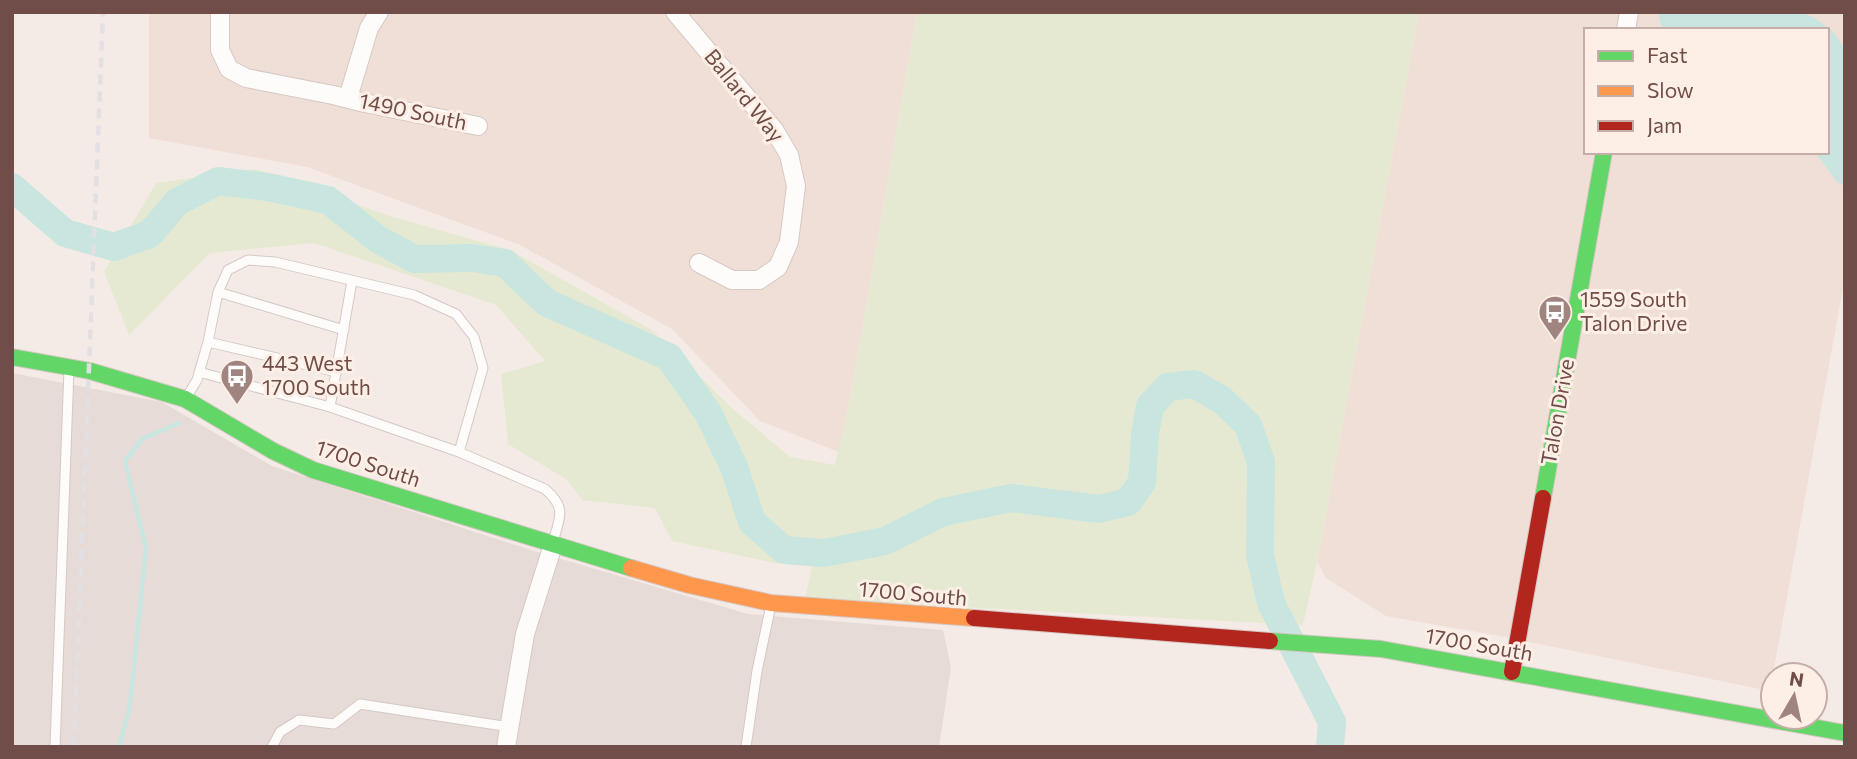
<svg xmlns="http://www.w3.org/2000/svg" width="1857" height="759" viewBox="0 0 1857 759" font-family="Commissioner,sans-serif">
  <rect width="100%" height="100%" fill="#f5ebe6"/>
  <path fill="#f0dfd6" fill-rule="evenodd" d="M 149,12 L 917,12 L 852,388 L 839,452 L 760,421 L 672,329 L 520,245 L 307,167 L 149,138 Z
    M 1419,12 L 1845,12 L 1845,277 L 1770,691 L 1500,636 L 1386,616 L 1326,578 L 1317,562 ZM 1586,30 L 1827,30 L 1827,152 L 1586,152 Z"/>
  <path fill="#e6dbd7" d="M 12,373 L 162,402 L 272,466 L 531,550 L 748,614 L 943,630 L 951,667 L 939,747 L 12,747 Z"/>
  <path fill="#e6e9d1" d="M 917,12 L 1419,12 L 1317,562 L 1303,625 L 805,599 L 816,547 L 779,564 L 672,541 L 655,508 L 582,500 L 567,480 L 508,444 L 501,374 L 545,361 L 496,305 L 314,243 L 210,253 L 129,335 L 104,272 L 156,183 L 255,169 L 393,217 L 510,250 L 652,330 L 733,409 L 790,457 L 835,465 L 852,388 Z"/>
  <path fill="#c9e5e0" d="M 1658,12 L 1799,12 L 1813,17 L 1832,30 L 1845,49 L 1845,185 L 1837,182 L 1815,152 L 1827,152 L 1827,30 L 1662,30 Z"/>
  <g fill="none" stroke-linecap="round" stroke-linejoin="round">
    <path stroke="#c9e5e0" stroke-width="4.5" d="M 119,747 L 130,706 L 146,548 L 125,461 L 142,439 L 179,423"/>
    <path stroke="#c9e5e0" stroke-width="28" d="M 12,187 L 65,233 L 114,247 L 150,234 L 177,202 L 218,181 L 268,187 L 328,200 L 379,240 L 415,259 L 472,258 L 505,263 L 547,303 L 669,357 L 708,413 L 734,467 L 752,522 L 784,550 L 824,553 L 885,541 L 943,512 L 1011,498 L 1099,509 L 1128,502 L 1142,482 L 1145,434 L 1150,406 L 1168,387 L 1194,384 L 1222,400 L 1248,425 L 1261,462 L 1260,555 L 1271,603 L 1332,722 L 1330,747"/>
    <defs>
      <path id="lane" d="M 218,292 L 344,330
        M 208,342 L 337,372
        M 199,372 L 330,407 L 459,452 L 545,489 C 568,509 559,517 553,543
        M 186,398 L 197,380 L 208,342 L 218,292 L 228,270 L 248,260 L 275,262 L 414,295 L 456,314 L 474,337 L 483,368 L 459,452
        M 330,407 L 352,281
        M 55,747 L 69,369
        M 272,747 L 280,732 L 299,720 L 334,724 L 360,704 L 510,727
        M 746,747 L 757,671 L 771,605"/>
      <path id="street" d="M 220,12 L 220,50 L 229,69 L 246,78 L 333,95 L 365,103 L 478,126
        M 675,12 L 775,131 L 789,155 L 796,186 L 789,242 L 778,267 L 759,280 L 732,280 L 699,263
        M 1626,30 L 1629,12
        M 348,98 L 369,28 L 379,12
        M 506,747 L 525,634 L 553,545"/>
      <path id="fast" d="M 12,357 L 90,371 L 185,399 L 273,451 L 313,470 L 631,568
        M 1543,498 L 1604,152
        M 1270,641 L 1381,649 L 1845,733"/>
      <path id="slow" d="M 631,568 L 689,585 L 771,603 L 974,618"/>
      <path id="jam" d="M 974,618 L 1270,641
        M 1512,672 L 1543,498"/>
    </defs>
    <use href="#lane" stroke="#d6c8c4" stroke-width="11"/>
    <use href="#street" stroke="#d6c8c4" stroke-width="20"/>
    <use href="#fast" stroke="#d5c6c3" stroke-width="18"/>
    <use href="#slow" stroke="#d5c6c3" stroke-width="18"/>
    <use href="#jam" stroke="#d5c6c3" stroke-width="18"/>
    <use href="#lane" stroke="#fefcfb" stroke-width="9"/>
    <use href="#street" stroke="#fefcfb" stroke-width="18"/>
    <use href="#fast" stroke="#63d668" stroke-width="16"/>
    <use href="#slow" stroke="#ff974d" stroke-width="16"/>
    <use href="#jam" stroke="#b3261e" stroke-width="16"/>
    <path stroke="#e2e0e3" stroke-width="4.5" stroke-dasharray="10 7" stroke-linecap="butt" d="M 74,747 L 103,12"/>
  </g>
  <defs>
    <symbol id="bus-pin" viewBox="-11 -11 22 30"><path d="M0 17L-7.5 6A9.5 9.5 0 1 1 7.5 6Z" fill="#9f8480" stroke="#feefe6"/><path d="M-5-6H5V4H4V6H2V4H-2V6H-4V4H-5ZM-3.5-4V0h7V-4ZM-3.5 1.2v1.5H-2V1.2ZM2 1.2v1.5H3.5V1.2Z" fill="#fff"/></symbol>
  </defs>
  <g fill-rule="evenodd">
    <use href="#bus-pin" x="1536" y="293" width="38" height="52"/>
    <use href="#bus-pin" x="218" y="357" width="38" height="52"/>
  </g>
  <g text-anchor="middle" stroke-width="6" stroke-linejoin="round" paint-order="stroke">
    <g font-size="21" fill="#704d49" stroke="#feefe6">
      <text transform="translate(744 96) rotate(51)" y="7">Ballard Way</text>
      <text transform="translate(413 112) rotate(12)" y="7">1490 South</text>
      <text transform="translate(1558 412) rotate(-80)" y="7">Talon Drive</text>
      <text transform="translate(368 464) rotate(18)" y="7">1700 South</text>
      <text transform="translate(913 594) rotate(5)" y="7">1700 South</text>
      <text transform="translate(1479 645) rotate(10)" y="7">1700 South</text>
    </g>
    <g font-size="21" fill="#704d49" stroke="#feefe6" text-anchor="start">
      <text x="1580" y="307">1559 South<tspan x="1580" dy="24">Talon Drive</tspan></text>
      <text x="262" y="371">443 West<tspan x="262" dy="24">1700 South</tspan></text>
    </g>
  </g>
  <rect width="1857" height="759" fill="none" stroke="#704d49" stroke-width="28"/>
  <rect x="1584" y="28" width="245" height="126" fill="#feefe6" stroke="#c5aea7" stroke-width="2"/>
  <rect x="1598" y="51" width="35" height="10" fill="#63d668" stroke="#c5aea7" stroke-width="2"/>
  <text x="1647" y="63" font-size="21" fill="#704d49">Fast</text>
  <rect x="1598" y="86" width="35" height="10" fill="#ff974d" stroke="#c5aea7" stroke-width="2"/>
  <text x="1647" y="98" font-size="21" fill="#704d49">Slow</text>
  <rect x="1598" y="121" width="35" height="10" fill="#b3261e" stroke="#c5aea7" stroke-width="2"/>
  <text x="1647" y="133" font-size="21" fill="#704d49">Jam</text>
  <g transform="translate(1794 696) rotate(9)"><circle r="33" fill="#feefe6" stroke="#c5aea7" stroke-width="2"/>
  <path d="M0-5L12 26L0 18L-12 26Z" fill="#9f8480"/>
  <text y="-10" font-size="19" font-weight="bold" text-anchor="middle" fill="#704d49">N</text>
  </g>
</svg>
